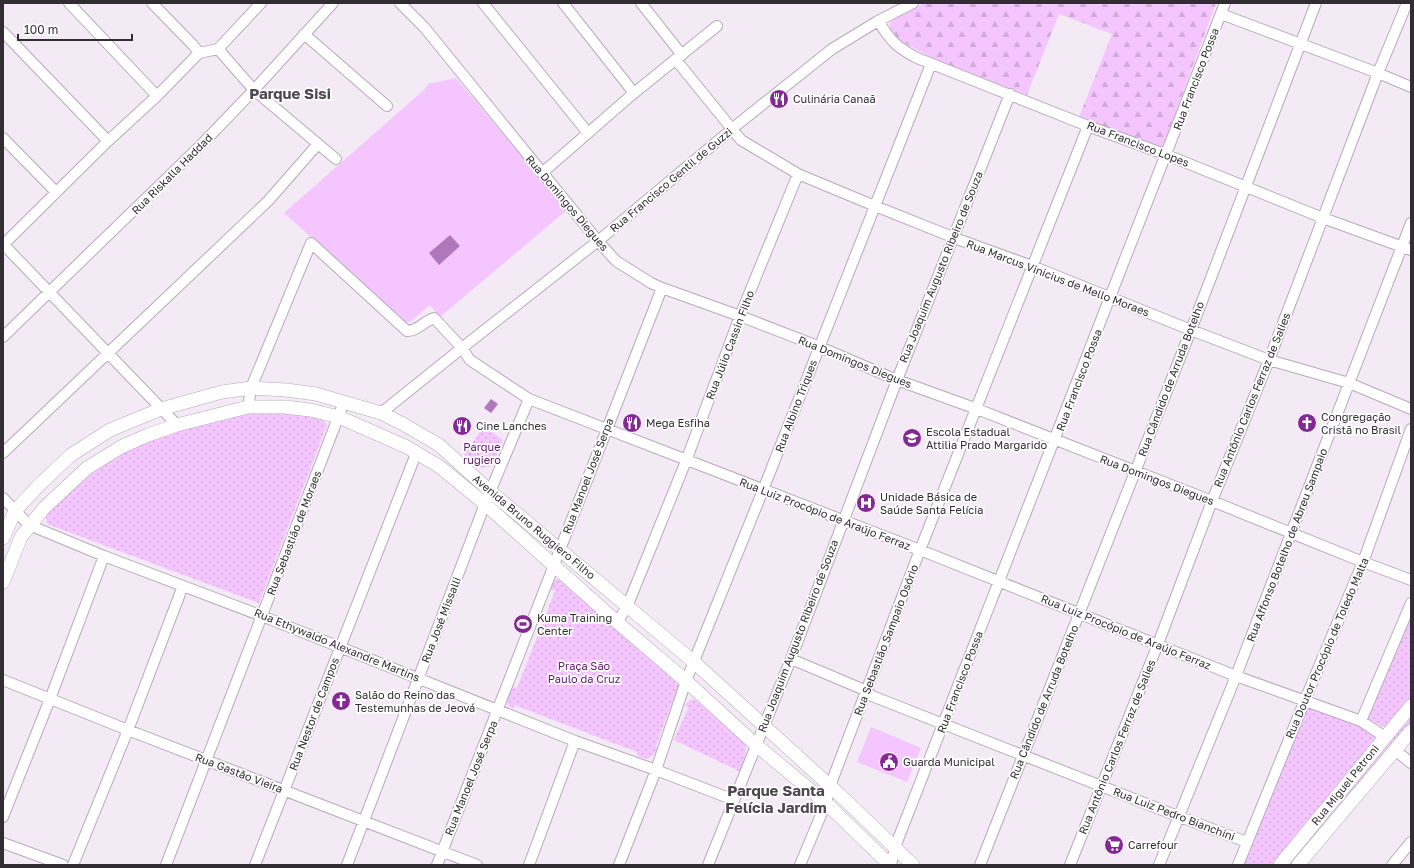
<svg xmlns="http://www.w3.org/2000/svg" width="1414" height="868" viewBox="0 0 1414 868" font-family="'Golos Text',sans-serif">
  <defs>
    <pattern id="grass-dots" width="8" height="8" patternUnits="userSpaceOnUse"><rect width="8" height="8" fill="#f4c5fe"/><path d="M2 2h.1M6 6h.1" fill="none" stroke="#d2aada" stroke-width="1.8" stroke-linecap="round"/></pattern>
    <pattern id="forest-firs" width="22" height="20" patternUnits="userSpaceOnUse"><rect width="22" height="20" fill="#f4c5fe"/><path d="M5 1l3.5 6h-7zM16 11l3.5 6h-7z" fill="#d2aada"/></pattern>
  </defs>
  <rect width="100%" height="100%" fill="#f4eaf6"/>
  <path fill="url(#grass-dots)" d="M 258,412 C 272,412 321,410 327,425 L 259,603 L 47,524 L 46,518 L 47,512 L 99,466 L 123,452 L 153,438 L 211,421 Z
    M 484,426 L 503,440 L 493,465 C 476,472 476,463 464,455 Z
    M 557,579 L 562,580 L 677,683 L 679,688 L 678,695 L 674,697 L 656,746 L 658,749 C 652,758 648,761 637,756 L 637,752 L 514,705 L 514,709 L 508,706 L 507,698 L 511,686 L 517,688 L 555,591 L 549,588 L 552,582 Z
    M 1411,610 L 1411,699 L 1389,725 L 1384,727 L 1368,719 L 1367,716 Z
    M 694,699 L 743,739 C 749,750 744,761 741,772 L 674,740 L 688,708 L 685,705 L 690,700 Z
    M 1309,709 L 1315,709 C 1326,713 1371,726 1374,737 C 1375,739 1374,742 1374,743 L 1274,865 L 1244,865 L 1305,712 Z
    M 1411,712 L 1411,725 L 1293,865 L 1282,865 Z"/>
  <path fill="url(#forest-firs)" d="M 925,3 L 1216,3 L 1163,147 L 1079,117 L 1112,34 L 1059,14 L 1027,95 L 930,57 L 901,41 L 890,32 L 890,23 L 896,17 Z"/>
  <path fill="#f4c5fe" d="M 456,78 L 567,210 L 440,317 L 430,305 L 410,322 L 406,322 L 284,213 L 425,89 L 428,84 Z
    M 871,727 L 921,748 L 907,782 L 857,762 Z"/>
  <path fill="#b177bd" d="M 450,235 L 460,246 L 439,265 L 429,253 Z
    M 491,399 L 498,404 L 491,413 L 484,408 Z"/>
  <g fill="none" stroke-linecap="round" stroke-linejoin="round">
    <defs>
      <path id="minor" d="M 69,3 L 157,96
        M 152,3 L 193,45 L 199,53
        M 400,3 L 424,27 L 598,241 L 616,261 L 651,283 L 662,288 L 740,316 L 820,347 L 897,380 L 977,409 L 1212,501 L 1363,562 L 1411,580
        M 483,3 L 588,133
        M 563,3 L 634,93
        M 641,3 L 682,55
        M 1221,14 L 1378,73 L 1411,87
        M 878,21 C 891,41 896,47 917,58 L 1088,126 L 1167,155 L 1323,218 L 1411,250
        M 3,32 L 108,141
        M 304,34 L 387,106
        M 218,49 L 254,90 L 336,159
        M 676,60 L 741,140 L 798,174 L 875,206 L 960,240 L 1032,266 L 1191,330 L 1269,360 L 1349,383 L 1411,409
        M 3,138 L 56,192
        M 542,173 L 634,93 L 717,26
        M 3,244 L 177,425
        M 3,245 L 108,141 L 157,96 L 199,53 L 218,49 L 261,3
        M 3,337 L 202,144 L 254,90 L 333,3
        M 248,407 L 251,388 L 311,243 L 407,331 C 418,331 424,321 434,318 L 462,348 L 470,360 L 529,399 L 920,550 L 1236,676 L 1361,721 L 1385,737
        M 381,413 L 462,348 L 598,241 L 738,124 L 832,49 L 878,21 L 913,3
        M 3,453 L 268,201 L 318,144
        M 3,498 L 29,525 L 104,556 L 262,616 L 575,741 L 656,770 L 734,800
        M 617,622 L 627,607 L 686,461 L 740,316 L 798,174
        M 791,659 L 867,691 L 872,696 L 1180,817 L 1247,842
        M 3,680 L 128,730 L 477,865
        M 1361,721 L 1411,603
        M 1395,750 L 1411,763
        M 3,817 L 50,699 L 104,556
        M 3,843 L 63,865
        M 73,865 L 128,730 L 183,586
        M 166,865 L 344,402
        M 255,865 L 414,459 L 416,452
        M 347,865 L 485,504 L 529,399
        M 437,865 L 662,288
        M 529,865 L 575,741
        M 619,865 L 656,770 L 686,681 L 763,490 L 931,64
        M 708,865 L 791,659 L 897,380 L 1010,94
        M 800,865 L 826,803 L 830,786 L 920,550 L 1088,126
        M 891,865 L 895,847 L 1225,3
        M 980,865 L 1191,330 L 1316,3
        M 1070,865 L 1158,644 L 1212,501 L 1269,360 L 1378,73 L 1407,3
        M 1159,865 L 1234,681 L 1411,223
        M 1238,865 L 1307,695 L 1363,562 L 1411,429
        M 1392,865 L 1411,842"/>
      <path id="major" d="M 3,538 L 15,511 L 39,485 L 71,455 L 110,430 L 161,409 L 222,392 L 251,388 L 286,390 L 316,394 L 381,413 L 403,424 L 439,445 L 491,492 L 695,663 L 840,795 L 913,865
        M 3,582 L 21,537 L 44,508 L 87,468 L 121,447 L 148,435 L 177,425 L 248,407 L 285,407 L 310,410 L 339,417 L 407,447 L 440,467 L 485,504 L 617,622 L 686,681 L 756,745 L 826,803 L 890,865
        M 1280,865 L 1411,706
        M 1298,865 L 1411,731"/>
    </defs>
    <use href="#minor" stroke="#b5abb7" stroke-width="12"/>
    <use href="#major" stroke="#b5abb7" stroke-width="14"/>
    <use href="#minor" stroke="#fff" stroke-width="10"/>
    <use href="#major" stroke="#fff" stroke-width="13"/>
  </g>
  <defs>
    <symbol id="restaurant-disc" viewBox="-11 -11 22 22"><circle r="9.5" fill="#832894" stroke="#fff"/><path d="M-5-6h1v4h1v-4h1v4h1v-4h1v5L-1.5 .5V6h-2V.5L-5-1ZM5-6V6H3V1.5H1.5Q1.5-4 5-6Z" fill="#fff"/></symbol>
    <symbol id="church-disc" viewBox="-11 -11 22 22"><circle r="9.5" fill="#832894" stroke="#fff"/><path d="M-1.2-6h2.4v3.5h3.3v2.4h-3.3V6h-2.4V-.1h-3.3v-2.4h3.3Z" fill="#fff"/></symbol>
    <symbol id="school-disc" viewBox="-11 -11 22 22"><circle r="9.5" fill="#832894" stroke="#fff"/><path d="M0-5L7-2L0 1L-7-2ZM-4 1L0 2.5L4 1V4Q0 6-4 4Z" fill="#fff"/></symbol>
    <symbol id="hospital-disc" viewBox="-11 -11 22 22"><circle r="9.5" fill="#832894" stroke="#fff"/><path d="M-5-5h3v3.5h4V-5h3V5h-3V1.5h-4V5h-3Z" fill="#fff"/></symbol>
    <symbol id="stadium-disc" viewBox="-11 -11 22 22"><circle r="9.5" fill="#832894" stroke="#fff"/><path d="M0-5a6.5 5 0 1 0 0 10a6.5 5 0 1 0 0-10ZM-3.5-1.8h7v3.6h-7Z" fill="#fff"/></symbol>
    <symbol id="civic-disc" viewBox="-11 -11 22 22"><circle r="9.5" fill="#832894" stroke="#fff"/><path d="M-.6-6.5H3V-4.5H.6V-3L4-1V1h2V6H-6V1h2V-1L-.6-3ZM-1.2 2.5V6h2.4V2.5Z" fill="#fff"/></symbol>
    <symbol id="supermarket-disc" viewBox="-11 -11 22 22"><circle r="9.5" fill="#832894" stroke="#fff"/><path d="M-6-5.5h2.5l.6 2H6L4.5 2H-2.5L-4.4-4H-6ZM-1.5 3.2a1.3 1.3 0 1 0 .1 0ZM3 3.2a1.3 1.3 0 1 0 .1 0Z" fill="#fff"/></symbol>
  </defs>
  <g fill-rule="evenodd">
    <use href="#restaurant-disc" x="768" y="88" width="22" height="22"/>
    <use href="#restaurant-disc" x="621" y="412" width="22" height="22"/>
    <use href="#church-disc" x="1296" y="412" width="22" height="22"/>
    <use href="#restaurant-disc" x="451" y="415" width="22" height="22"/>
    <use href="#school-disc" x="901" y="427" width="22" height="22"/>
    <use href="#hospital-disc" x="855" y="492" width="22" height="22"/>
    <use href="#stadium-disc" x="512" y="613" width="22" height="22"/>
    <use href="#church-disc" x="330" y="690" width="22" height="22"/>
    <use href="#civic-disc" x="878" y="751" width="22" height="22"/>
    <use href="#supermarket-disc" x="1103" y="834" width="22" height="22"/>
  </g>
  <g text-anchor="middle" stroke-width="3.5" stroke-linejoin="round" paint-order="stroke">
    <g font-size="11" fill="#312d32" stroke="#fff">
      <text transform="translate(1196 79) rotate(-69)" y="4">Rua Francisco Possa</text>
      <text transform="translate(1138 144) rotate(21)" y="4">Rua Francisco Lopes</text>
      <text transform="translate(172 174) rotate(-45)" y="4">Rua Riskalla Haddad</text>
      <text transform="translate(671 180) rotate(-40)" y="4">Rua Francisco Gentil de Guzzi</text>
      <text transform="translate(567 203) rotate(50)" y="4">Rua Domingos Diegues</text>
      <text transform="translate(941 267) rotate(-68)" y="4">Rua Joaquim Augusto Ribeiro de Souza</text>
      <text transform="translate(1058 278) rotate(21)" y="4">Rua Marcus Vinicius de Mello Moraes</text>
      <text transform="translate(730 345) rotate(-69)" y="4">Rua Júlio Cassin Filho</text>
      <text transform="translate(855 362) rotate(22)" y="4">Rua Domingos Diegues</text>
      <text transform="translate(1171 379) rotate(-69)" y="4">Rua Cândido de Arruda Botelho</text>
      <text transform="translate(1079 380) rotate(-69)" y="4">Rua Francisco Possa</text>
      <text transform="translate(1252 400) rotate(-68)" y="4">Rua Antônio Carlos Ferraz de Salies</text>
      <text transform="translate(796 406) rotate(-69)" y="4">Rua Albino Triques</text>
      <text transform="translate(588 476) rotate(-69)" y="4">Rua Manoel José Serpa</text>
      <text transform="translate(1157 480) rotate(21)" y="4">Rua Domingos Diegues</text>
      <text transform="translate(825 514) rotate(21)" y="4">Rua Luiz Procópio de Araújo Ferraz</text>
      <text transform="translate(534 527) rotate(40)" y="4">Avenida Bruno Ruggiero Filho</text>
      <text transform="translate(294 533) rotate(-69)" y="4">Rua Sebastião de Moraes</text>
      <text transform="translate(1287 545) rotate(-69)" y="4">Rua Affonso Botelho de Abreu Sampaio</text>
      <text transform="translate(441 620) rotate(-69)" y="4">Rua José Missalli</text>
      <text transform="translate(1126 632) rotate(22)" y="4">Rua Luiz Procópio de Araújo Ferraz</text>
      <text transform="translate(798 636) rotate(-69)" y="4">Rua Joaquim Augusto Ribeiro de Souza</text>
      <text transform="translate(886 640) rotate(-69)" y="4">Rua Sebastião Sampaio Osório</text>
      <text transform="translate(337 645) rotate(22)" y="4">Rua Ethywaldo Alexandre Martins</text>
      <text transform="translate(1327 648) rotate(-67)" y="4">Rua Doutor Procópio de Toledo Malta</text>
      <text transform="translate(960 682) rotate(-69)" y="4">Rua Francisco Possa</text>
      <text transform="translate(1044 702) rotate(-68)" y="4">Rua Cândido de Arruda Botelho</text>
      <text transform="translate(314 714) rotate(-69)" y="4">Rua Nestor de Campos</text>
      <text transform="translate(1117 747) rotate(-68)" y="4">Rua Antônio Carlos Ferraz de Salies</text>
      <text transform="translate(239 773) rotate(21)" y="4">Rua Gastão Vieira</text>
      <text transform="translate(471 778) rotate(-68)" y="4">Rua Manoel José Serpa</text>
      <text transform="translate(1345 785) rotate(-51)" y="4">Rua Miguel Petroni</text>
      <text transform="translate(1174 814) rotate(21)" y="4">Rua Luiz Pedro Bianchini</text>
    </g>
    <g font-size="11" fill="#312d32" stroke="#fff" text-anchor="start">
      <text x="793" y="103">Culinária Canaã</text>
      <text x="1321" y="421">Congregação<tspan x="1321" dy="13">Cristã no Brasil</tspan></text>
      <text x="646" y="427">Mega Esfiha</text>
      <text x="476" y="430">Cine Lanches</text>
      <text x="926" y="436">Escola Estadual<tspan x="926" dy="13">Attilia Prado Margarido</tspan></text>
      <text x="880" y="501">Unidade Básica de<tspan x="880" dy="13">Saúde Santa Felícia</tspan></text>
      <text x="537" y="622">Kuma Training<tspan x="537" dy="13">Center</tspan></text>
      <text x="355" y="699">Salão do Reino das<tspan x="355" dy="13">Testemunhas de Jeová</tspan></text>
      <text x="903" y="766">Guarda Municipal</text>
      <text x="1128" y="849">Carrefour</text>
    </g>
    <g font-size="11" fill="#5f166d" stroke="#fff">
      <text x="482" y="451">Parque<tspan x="482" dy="13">rugiero</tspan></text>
      <text x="584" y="670">Praça São<tspan x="584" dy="13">Paulo da Cruz</tspan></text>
    </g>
    <g font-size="15" font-weight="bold" fill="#4e4650" stroke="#fff">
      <text x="290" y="99">Parque Sisi</text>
      <text x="776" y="796">Parque Santa<tspan x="776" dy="17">Felícia Jardim</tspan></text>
    </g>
  </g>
  <rect width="1414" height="868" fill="none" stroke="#312d32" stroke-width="8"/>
  <path d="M18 34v6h114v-6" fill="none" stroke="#312d32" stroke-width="2"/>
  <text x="24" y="34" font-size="12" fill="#312d32" stroke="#ffffff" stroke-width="3" paint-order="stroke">100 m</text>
</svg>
